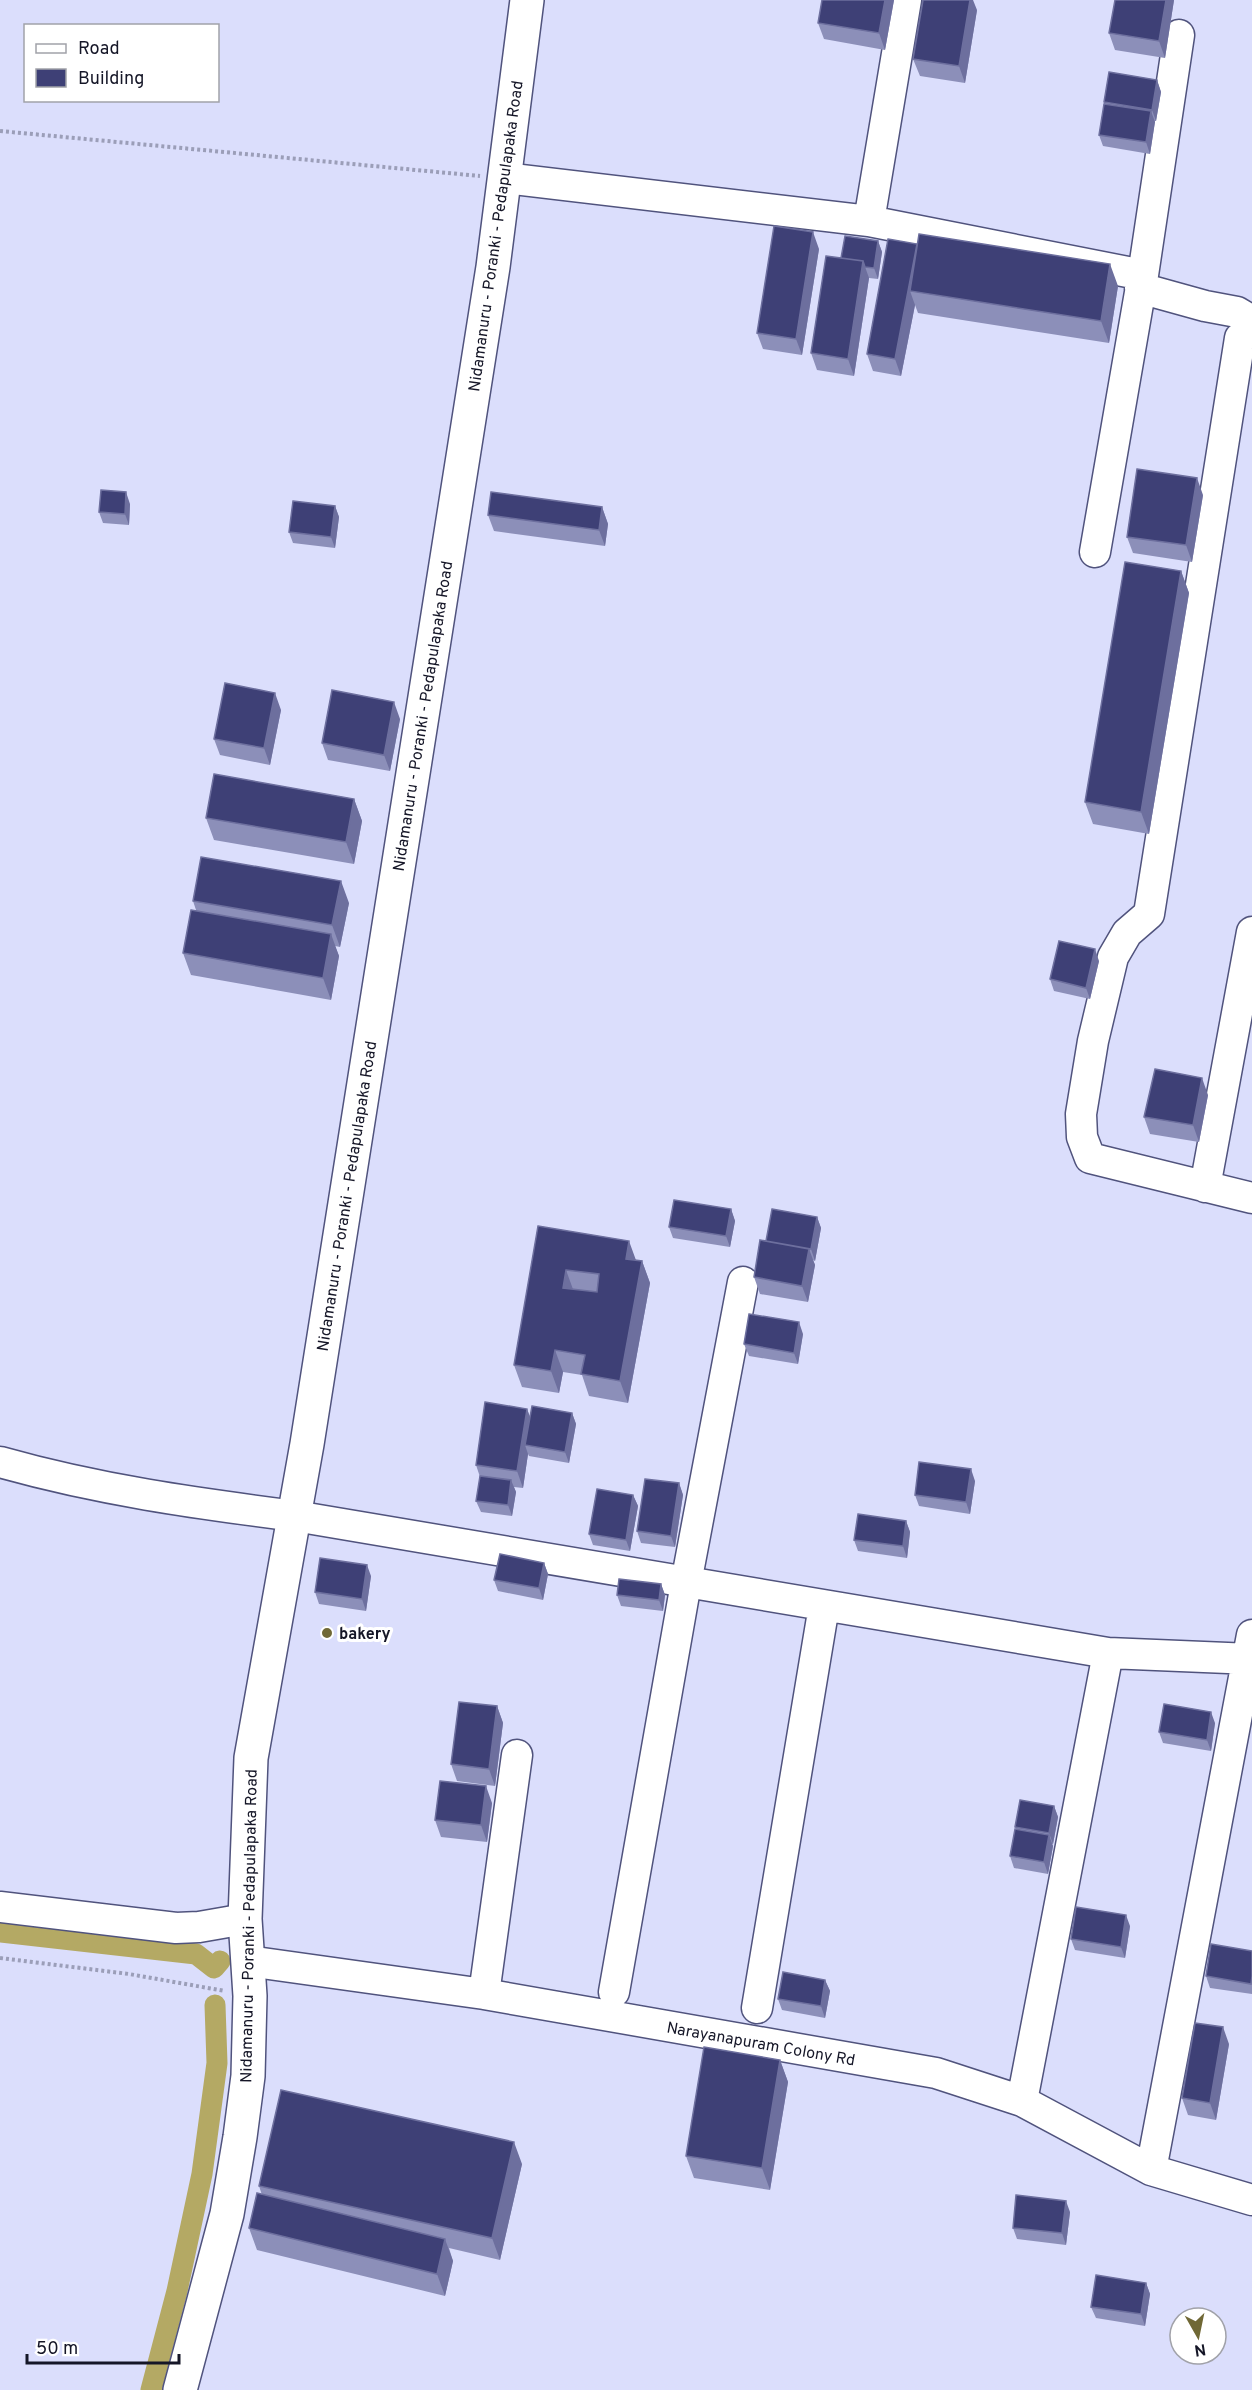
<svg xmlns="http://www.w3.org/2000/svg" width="1252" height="2390" viewBox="0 0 1252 2390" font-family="Overpass,sans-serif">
  <rect width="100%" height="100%" fill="#dbdefc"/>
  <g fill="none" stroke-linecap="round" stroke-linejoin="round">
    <path stroke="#b4a964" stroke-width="21" d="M 0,1932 L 196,1954 L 214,1968 L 220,1961
      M 151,2390 L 177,2291 L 202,2174 L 217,2063 L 215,2005"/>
    <defs>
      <path id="minor" d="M 505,178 L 869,221 L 1143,275
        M 869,221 L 906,0
        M 1140,288 L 1205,306 L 1237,312 L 1252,321
        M 1252,331 L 1240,338 L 1149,914 L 1127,933 L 1113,957 L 1093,1041 L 1081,1114 L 1082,1137 L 1090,1158 L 1252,1198
        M 1095,552 L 1143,275 L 1179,35
        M 1205,1187 L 1252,932
        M 0,1462 C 99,1490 194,1503 295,1516 L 1108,1653 L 1252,1659
        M 0,1907 L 176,1928 L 199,1927 L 245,1919
        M 248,1961 L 484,1994 L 936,2073 L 1022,2101 L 1151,2170 L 1252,2200
        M 614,1992 L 686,1583 L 743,1282
        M 484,1994 L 517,1755
        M 757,2008 L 824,1606
        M 1022,2101 L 1108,1653
        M 1151,2170 L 1252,1635"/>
      <path id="major" d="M 180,2390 L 227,2214 L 240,2137 L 248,2076 L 250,1996 L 245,1919 L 251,1758 L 307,1444 L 493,267 L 527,0"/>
    </defs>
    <use href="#minor" stroke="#50537d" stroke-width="33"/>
    <use href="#major" stroke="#50537d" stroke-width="36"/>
    <path stroke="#9b9eb8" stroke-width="4" stroke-dasharray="3 3" stroke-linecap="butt" d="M 0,131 L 480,176
      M 0,1958 L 129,1974 L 225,1991"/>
    <use href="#minor" stroke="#fff" stroke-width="30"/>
    <use href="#major" stroke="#fff" stroke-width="33"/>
  </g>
  <path fill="#8c8fb9" d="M 822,0 L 894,0 L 885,50 L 824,39 L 818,23 Z
    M 1174,0 L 1165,58 L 1115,50 L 1109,33 Z
    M 977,10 L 965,83 L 920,76 L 913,59 Z
    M 1157,80 L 1161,92 L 1156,121 L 1155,121 L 1150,154 L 1103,146 L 1099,135 L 1104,104 L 1104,102 Z
    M 888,239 L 1118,286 L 1109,343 L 918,313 L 915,305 L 901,376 L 873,371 L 867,354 Z
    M 878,241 L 882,252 L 878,279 L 869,278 L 854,376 L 817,370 L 811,353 L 841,258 Z
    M 819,249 L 802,355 L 763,349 L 757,333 Z
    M 1203,495 L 1192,562 L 1133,553 L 1127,537 Z
    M 130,504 L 129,525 L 103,523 L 99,512 Z
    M 335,506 L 339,517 L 335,548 L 293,543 L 289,532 Z
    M 602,507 L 608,524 L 605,546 L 494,531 L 488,515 Z
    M 1181,571 L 1189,593 L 1149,834 L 1093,824 L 1085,802 Z
    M 281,710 L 270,765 L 220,755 L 214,739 Z
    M 400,719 L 390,771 L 328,760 L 322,743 Z
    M 354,799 L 362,821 L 354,864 L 214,840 L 206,818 Z
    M 193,901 L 349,903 L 340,947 L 335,946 L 339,956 L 331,1000 L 191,975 L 183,953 L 196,910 Z
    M 1099,961 L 1090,999 L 1054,991 L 1050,979 Z
    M 1208,1095 L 1199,1142 L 1150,1134 L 1144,1117 Z
    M 731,1209 L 735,1221 L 730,1247 L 673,1238 L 669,1227 Z
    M 817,1217 L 821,1228 L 815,1261 L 813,1260 L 815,1265 L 808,1302 L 760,1294 L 754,1277 L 766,1241 Z
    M 538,1226 L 636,1261 L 642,1261 L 650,1283 L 628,1403 L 589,1396 L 582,1375 L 563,1372 L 559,1393 L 522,1387 L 514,1365 Z
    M 803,1334 L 798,1364 L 749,1356 L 744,1344 Z
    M 527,1409 L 530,1417 L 572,1413 L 576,1424 L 569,1463 L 529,1456 L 528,1454 L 523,1488 L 514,1487 L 516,1492 L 512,1516 L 481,1512 L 476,1501 L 480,1477 L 476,1465 Z
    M 975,1481 L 970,1514 L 919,1506 L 915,1495 Z
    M 679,1483 L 683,1495 L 675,1547 L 641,1543 L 637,1531 Z
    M 633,1495 L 638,1506 L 630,1551 L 593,1545 L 589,1534 Z
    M 906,1521 L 910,1532 L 907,1558 L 858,1551 L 854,1540 Z
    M 544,1563 L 548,1574 L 543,1600 L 498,1591 L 494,1580 Z
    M 371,1576 L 366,1611 L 319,1604 L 315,1592 Z
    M 661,1584 L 665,1595 L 663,1611 L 621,1606 L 617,1595 Z
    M 497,1706 L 503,1723 L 495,1786 L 457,1781 L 451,1764 Z
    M 1215,1723 L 1211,1751 L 1163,1743 L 1159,1732 Z
    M 492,1803 L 487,1842 L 441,1837 L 435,1820 Z
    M 1054,1806 L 1058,1817 L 1053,1844 L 1052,1844 L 1053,1846 L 1048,1874 L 1014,1868 L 1010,1856 L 1016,1829 L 1015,1827 Z
    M 1130,1926 L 1125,1958 L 1075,1950 L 1071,1939 Z
    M 1252,1951 L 1252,1994 L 1210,1988 L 1206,1976 Z
    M 825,1980 L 830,1991 L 825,2018 L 782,2010 L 778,1999 Z
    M 1229,2044 L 1216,2120 L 1188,2115 L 1182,2098 Z
    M 780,2060 L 788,2082 L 770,2190 L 694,2178 L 686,2156 Z
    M 522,2164 L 500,2260 L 449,2248 L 453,2261 L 445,2296 L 257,2250 L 249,2228 L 262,2195 L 259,2186 Z
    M 1070,2212 L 1066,2245 L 1017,2239 L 1013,2228 Z
    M 1146,2283 L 1150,2294 L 1145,2326 L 1096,2318 L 1091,2307 Z"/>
  <path fill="#6d6f9e" d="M 885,0 L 894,0 L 885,50 L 879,33 Z
    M 970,0 L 973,0 L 977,10 L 965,83 L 959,66 Z
    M 1166,0 L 1174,0 L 1165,58 L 1159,41 Z
    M 1157,80 L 1161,92 L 1156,121 L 1152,110 Z
    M 1151,111 L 1155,122 L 1150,154 L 1146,142 Z
    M 813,232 L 819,249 L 802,355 L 796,339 Z
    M 878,241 L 882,252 L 878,279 L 874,268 Z
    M 917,244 L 910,291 L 915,305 L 901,376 L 895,359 Z
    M 863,261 L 869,278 L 854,376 L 848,359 Z
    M 1110,264 L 1118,286 L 1109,343 L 1101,321 Z
    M 1197,478 L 1203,495 L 1192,562 L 1186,545 Z
    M 126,492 L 130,504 L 129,525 L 125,514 Z
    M 335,506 L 339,517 L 335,548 L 331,537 Z
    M 602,507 L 608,524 L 605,546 L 599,530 Z
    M 1181,571 L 1189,593 L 1149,834 L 1141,812 Z
    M 275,693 L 281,710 L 270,765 L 264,748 Z
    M 394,702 L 400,719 L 390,771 L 384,755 Z
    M 354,799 L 362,821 L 354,864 L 346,842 Z
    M 341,881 L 349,903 L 340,947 L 332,925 Z
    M 331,934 L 339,956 L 331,1000 L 323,978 Z
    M 1095,949 L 1099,961 L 1090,999 L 1086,988 Z
    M 1202,1078 L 1208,1095 L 1199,1142 L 1193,1125 Z
    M 731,1209 L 735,1221 L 730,1247 L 726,1236 Z
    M 817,1217 L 821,1228 L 815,1261 L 811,1249 Z
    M 629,1241 L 637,1263 L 626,1259 Z
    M 809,1249 L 815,1265 L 808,1302 L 802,1286 Z
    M 642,1261 L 650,1283 L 628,1403 L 620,1381 Z
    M 566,1270 L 574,1292 L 563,1288 Z
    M 799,1322 L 803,1334 L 798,1364 L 794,1353 Z
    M 555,1350 L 563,1372 L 559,1393 L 551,1371 Z
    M 527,1409 L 533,1425 L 525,1445 L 528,1454 L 523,1488 L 517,1471 Z
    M 572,1413 L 576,1424 L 569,1463 L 565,1452 Z
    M 971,1469 L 975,1481 L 970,1514 L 966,1502 Z
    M 511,1480 L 516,1492 L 512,1516 L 508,1505 Z
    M 679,1483 L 683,1495 L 675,1547 L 671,1536 Z
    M 633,1495 L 638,1506 L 630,1551 L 626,1540 Z
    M 906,1521 L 910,1532 L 907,1558 L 903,1546 Z
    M 544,1563 L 548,1574 L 543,1600 L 539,1588 Z
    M 367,1565 L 371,1576 L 366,1611 L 362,1599 Z
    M 661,1584 L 665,1595 L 663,1611 L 659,1600 Z
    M 497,1706 L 503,1723 L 495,1786 L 489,1769 Z
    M 1211,1712 L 1215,1723 L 1211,1751 L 1207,1740 Z
    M 486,1786 L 492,1803 L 487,1842 L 481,1825 Z
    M 1054,1806 L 1058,1817 L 1053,1844 L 1049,1833 Z
    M 1049,1835 L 1053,1846 L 1048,1874 L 1044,1862 Z
    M 1126,1915 L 1130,1926 L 1125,1958 L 1121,1947 Z
    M 825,1980 L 830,1991 L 825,2018 L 821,2006 Z
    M 1223,2027 L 1229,2044 L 1216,2120 L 1210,2103 Z
    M 780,2060 L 788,2082 L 770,2190 L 762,2168 Z
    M 514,2142 L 522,2164 L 500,2260 L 492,2238 Z
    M 1066,2201 L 1070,2212 L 1066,2245 L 1062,2233 Z
    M 445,2239 L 453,2261 L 445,2296 L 437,2274 Z
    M 1146,2283 L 1150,2294 L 1145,2326 L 1141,2314 Z"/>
  <path fill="#3e4076" stroke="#6d6f9e" stroke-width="1.5" fill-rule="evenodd" d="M 822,0 L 885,0 L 879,33 L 818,23 Z
    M 923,0 L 970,0 L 959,66 L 913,59 Z
    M 1115,0 L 1166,0 L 1159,41 L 1109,33 Z
    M 1109,72 L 1157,80 L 1152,110 L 1104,102 Z
    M 1104,104 L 1151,111 L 1146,142 L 1099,135 Z
    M 774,226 L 813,232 L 796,339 L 757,333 Z
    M 919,234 L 1110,264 L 1101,321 L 910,291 Z
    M 845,236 L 878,241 L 874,268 L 865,267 L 863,261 L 841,258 Z
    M 888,239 L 917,244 L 895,359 L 867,354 Z
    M 826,256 L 863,261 L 848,359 L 811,353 Z
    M 1137,469 L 1197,478 L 1186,545 L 1127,537 Z
    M 101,490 L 126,492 L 125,514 L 99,512 Z
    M 491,492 L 602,507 L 599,530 L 488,515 Z
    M 293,501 L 335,506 L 331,537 L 289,532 Z
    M 1125,562 L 1181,571 L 1141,812 L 1085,802 Z
    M 225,683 L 275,693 L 264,748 L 214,739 Z
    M 332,690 L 394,702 L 384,755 L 322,743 Z
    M 214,774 L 354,799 L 346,842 L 206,818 Z
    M 201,857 L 341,881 L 332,925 L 193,901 Z
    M 191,910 L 331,934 L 323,978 L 183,953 Z
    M 1059,941 L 1095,949 L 1086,988 L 1050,979 Z
    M 1155,1069 L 1202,1078 L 1193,1125 L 1144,1117 Z
    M 674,1200 L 731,1209 L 726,1236 L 669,1227 Z
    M 772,1209 L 817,1217 L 811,1249 L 766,1241 Z
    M 538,1226 L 629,1241 L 626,1259 L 642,1261 L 620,1381 L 581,1374 L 585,1355 L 555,1350 L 551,1371 L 514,1365 ZM 566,1270 L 599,1274 L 597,1292 L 563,1288 Z
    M 760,1240 L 809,1249 L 802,1286 L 754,1277 Z
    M 749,1314 L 799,1322 L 794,1353 L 744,1344 Z
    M 485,1402 L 527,1409 L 517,1471 L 476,1465 Z
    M 532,1406 L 572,1413 L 565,1452 L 525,1445 Z
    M 919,1462 L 971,1469 L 966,1502 L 915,1495 Z
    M 480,1476 L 511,1480 L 508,1505 L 476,1501 Z
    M 645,1479 L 679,1483 L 671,1536 L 637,1531 Z
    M 597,1489 L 633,1495 L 626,1540 L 589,1534 Z
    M 858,1514 L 906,1521 L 903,1546 L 854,1540 Z
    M 500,1554 L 544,1563 L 539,1588 L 494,1580 Z
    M 320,1558 L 367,1565 L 362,1599 L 315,1592 Z
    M 619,1579 L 661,1584 L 659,1600 L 617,1595 Z
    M 459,1702 L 497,1706 L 489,1769 L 451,1764 Z
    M 1164,1704 L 1211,1712 L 1207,1740 L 1159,1732 Z
    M 440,1781 L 486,1786 L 481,1825 L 435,1820 Z
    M 1020,1800 L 1054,1806 L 1049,1833 L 1015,1827 Z
    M 1015,1829 L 1049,1835 L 1044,1862 L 1010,1856 Z
    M 1076,1907 L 1126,1915 L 1121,1947 L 1071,1939 Z
    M 1211,1944 L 1252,1951 L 1252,1976 L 1251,1984 L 1206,1976 Z
    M 783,1972 L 825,1980 L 821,2006 L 778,1999 Z
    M 1195,2023 L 1223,2027 L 1210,2103 L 1182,2098 Z
    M 704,2047 L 780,2060 L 762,2168 L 686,2156 Z
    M 281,2090 L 514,2142 L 492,2238 L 259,2186 Z
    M 257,2193 L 445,2239 L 437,2274 L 249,2228 Z
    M 1016,2195 L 1066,2201 L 1062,2233 L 1013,2228 Z
    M 1096,2275 L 1146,2283 L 1141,2314 L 1091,2307 Z"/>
  <circle fill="#706835" stroke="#fff" stroke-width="2" cx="327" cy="1633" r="6"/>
  <g text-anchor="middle" stroke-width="6" stroke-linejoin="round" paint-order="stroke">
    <g font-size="16" fill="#151627" stroke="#fff">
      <text transform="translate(495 236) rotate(-82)" y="6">Nidamanuru - Poranki - Pedapulapaka Road</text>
      <text transform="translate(422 716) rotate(-81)" y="6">Nidamanuru - Poranki - Pedapulapaka Road</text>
      <text transform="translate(346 1196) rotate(-81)" y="6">Nidamanuru - Poranki - Pedapulapaka Road</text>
      <text transform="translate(248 1926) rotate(-89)" y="6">Nidamanuru - Poranki - Pedapulapaka Road</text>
      <text transform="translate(761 2043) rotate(10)" y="6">Narayanapuram Colony Rd</text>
    </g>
    <g font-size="16" font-weight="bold" fill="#151627" stroke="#fff" text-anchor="start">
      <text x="339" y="1639">bakery</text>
    </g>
  </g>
  <rect x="24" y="24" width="195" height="78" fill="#ffffff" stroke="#a1a2a9" stroke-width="1.5"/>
  <rect x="36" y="44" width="30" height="9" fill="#ffffff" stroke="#a1a2a9" stroke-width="1.5"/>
  <text x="78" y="54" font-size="18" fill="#151627">Road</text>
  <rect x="36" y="69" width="30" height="18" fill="#3e4076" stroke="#a1a2a9" stroke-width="1.5"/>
  <text x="78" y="84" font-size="18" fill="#151627">Building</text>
  <g transform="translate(1198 2336) rotate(171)"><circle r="28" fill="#ffffff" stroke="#a1a2a9" stroke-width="1.5"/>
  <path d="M0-4.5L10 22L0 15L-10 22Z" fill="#706835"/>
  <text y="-9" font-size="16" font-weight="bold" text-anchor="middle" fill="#151627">N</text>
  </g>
  <path d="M27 2354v9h152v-9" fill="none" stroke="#151627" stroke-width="3"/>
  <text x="36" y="2354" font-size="18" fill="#151627" stroke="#ffffff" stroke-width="4.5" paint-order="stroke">50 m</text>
</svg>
